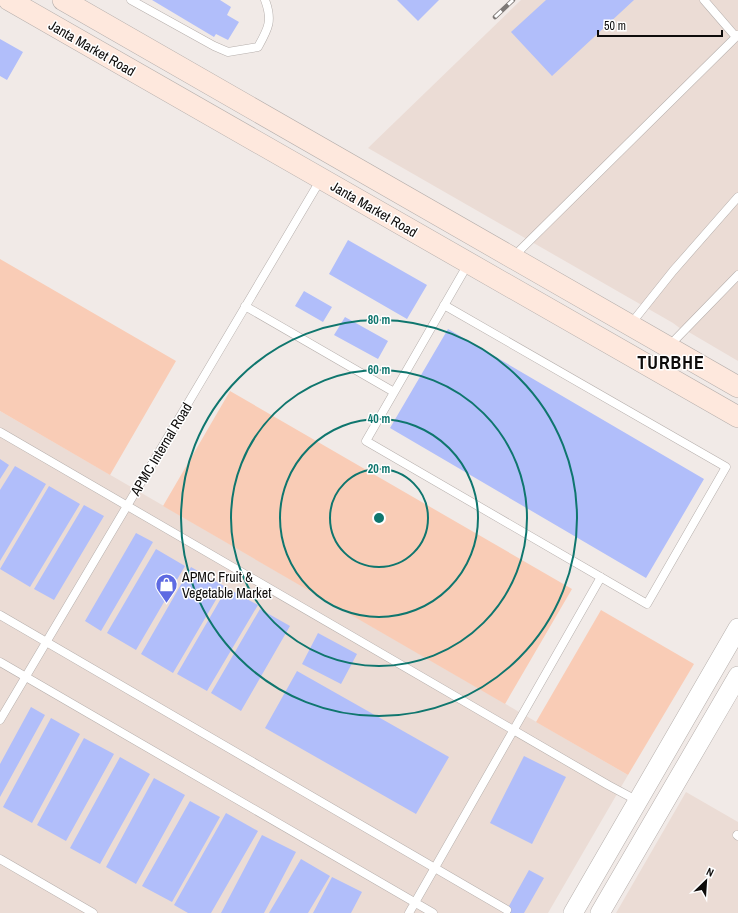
<svg xmlns="http://www.w3.org/2000/svg" width="738" height="913" viewBox="0 0 738 913" font-family="'Archivo Narrow',sans-serif">
  <rect width="100%" height="100%" fill="#f1eae7"/>
  <path fill="#ebdcd5" d="M 521,0 L 738,0 L 738,361 L 687,331 L 685,332 L 673,323 L 368,148 Z
    M 0,411 L 628,775 L 548,913 L 0,913 Z
    M 686,792 L 738,822 L 738,913 L 616,913 Z"/>
  <path fill="#f9ccb6" d="M 0,259 L 176,361 L 110,475 L 0,411 Z
    M 230,391 L 572,589 L 505,704 L 163,506 Z
    M 601,610 L 694,664 L 628,775 L 536,722 Z"/>
  <path fill="#b1befa" d="M 152,0 L 220,0 L 231,7 L 227,15 L 239,22 L 228,40 L 216,34 L 214,37 Z
    M 397,0 L 439,0 L 418,21 Z
    M 546,0 L 634,0 L 552,76 L 511,32 Z
    M 0,39 L 23,52 L 7,80 L 0,76 Z
    M 348,240 L 427,285 L 407,319 L 329,274 Z
    M 304,291 L 332,307 L 323,322 L 295,306 Z
    M 345,317 L 388,341 L 378,359 L 334,335 Z
    M 448,329 L 704,479 L 646,578 L 390,428 Z
    M 0,459 L 9,465 L 0,479 Z
    M 15,466 L 46,484 L 0,561 L 0,490 Z
    M 49,486 L 80,504 L 30,587 L 0,569 Z
    M 84,505 L 104,516 L 54,600 L 34,589 Z
    M 136,533 L 153,542 L 101,631 L 85,621 Z
    M 156,549 L 185,566 L 136,650 L 107,633 Z
    M 191,567 L 224,586 L 173,673 L 141,654 Z
    M 227,588 L 258,605 L 207,691 L 177,674 Z
    M 260,609 L 290,626 L 241,711 L 211,693 Z
    M 318,633 L 357,654 L 341,684 L 302,664 Z
    M 297,671 L 449,757 L 416,814 L 265,728 Z
    M 31,707 L 45,715 L 0,797 L 0,764 Z
    M 51,718 L 80,734 L 32,823 L 3,807 Z
    M 84,738 L 114,754 L 66,841 L 37,825 Z
    M 524,756 L 566,777 L 532,844 L 490,823 Z
    M 120,757 L 150,774 L 100,864 L 70,848 Z
    M 154,778 L 185,795 L 136,884 L 106,867 Z
    M 190,801 L 220,817 L 172,902 L 142,886 Z
    M 226,813 L 258,831 L 211,913 L 188,913 L 174,905 Z
    M 262,835 L 296,852 L 264,913 L 221,913 Z
    M 301,859 L 330,876 L 308,913 L 269,913 Z
    M 529,870 L 544,878 L 524,913 L 505,913 Z
    M 332,877 L 362,892 L 351,913 L 313,913 Z"/>
  <g fill="none" stroke-linecap="round" stroke-linejoin="round">
    <defs>
      <path id="service" d="M 131,0 L 214,46 L 228,52 L 258,47 C 268,29 273,21 265,0
        M 704,0 L 736,37
        M 513,257 L 738,35
        M 444,305 L 726,467 L 647,604 L 366,441 L 468,264
        M 245,306 L 394,392
        M 630,325 L 673,271 L 738,197
        M 669,346 L 738,275
        M 0,432 L 608,785 L 638,801
        M 0,615 L 507,910
        M 0,662 L 433,913
        M 0,720 L 321,179
        M 737,835 L 738,836
        M 0,859 L 93,913
        M 409,913 L 601,577"/>
      <path id="tertiary" d="M 573,913 L 738,628
        M 600,913 L 738,676"/>
      <path id="secondary" d="M 9,0 L 738,417
        M 63,0 L 738,387"/>
    </defs>
    <use href="#service" stroke="#b6afac" stroke-width="9"/>
    <use href="#tertiary" stroke="#b6afac" stroke-width="20"/>
    <use href="#secondary" stroke="#b6afac" stroke-width="22"/>
    <use href="#service" stroke="#fff" stroke-width="8"/>
    <use href="#tertiary" stroke="#fff" stroke-width="19"/>
    <use href="#secondary" stroke="#fee8dd" stroke-width="21"/>
    <defs>
      <path id="rail" d="M 495,17 L 513,0"/>
    </defs>
    <use href="#rail" stroke="#7d7876" stroke-width="4.5"/>
    <use href="#rail" stroke="#fff" stroke-width="3" stroke-dasharray="9" stroke-linecap="butt"/>
  </g>
  <g fill="none" stroke="#0f766e" stroke-width="2">
    <circle cx="379" cy="518" r="49"/>
    <circle cx="379" cy="518" r="99"/>
    <circle cx="379" cy="518" r="148"/>
    <circle cx="379" cy="518" r="198"/>
  </g>
  <defs>
    <symbol id="shop-pin" viewBox="-11 -11 22 30"><path d="M0 17L-7.5 6A9.5 9.5 0 1 1 7.5 6Z" fill="#5e6ae2" stroke="#fff"/><path d="M-5-2.5h2.3a2.7 3.5 0 0 1 5.4 0H5L5.5 6h-11ZM-1.5-2.5h3a1.5 2.3 0 0 0-3 0Z" fill="#fff"/></symbol>
  </defs>
  <g fill-rule="evenodd">
    <use href="#shop-pin" x="154" y="572" width="25" height="34"/>
  </g>
  <g text-anchor="middle" stroke-width="3" stroke-linejoin="round" paint-order="stroke">
    <g font-size="14" fill="#0e0c0b" stroke="#fff">
      <text transform="translate(92 48) rotate(30)" y="5">Janta Market Road</text>
      <text transform="translate(374 209) rotate(30)" y="5">Janta Market Road</text>
      <text transform="translate(161 449) rotate(-59)" y="5">APMC Internal Road</text>
    </g>
    <g font-size="14" fill="#0e0c0b" stroke="#fff" text-anchor="start">
      <text x="182" y="582">APMC Fruit &amp;<tspan x="182" dy="16">Vegetable Market</tspan></text>
    </g>
    <g font-size="18" font-weight="bold" letter-spacing="1" fill="#0e0c0b" stroke="#fff">
      <text x="671" y="369">TURBHE</text>
    </g>
  </g>
  <circle cx="379" cy="518" r="6" fill="#0f766e" stroke="#fff" stroke-width="2"/>
  <g font-size="12" text-anchor="middle" font-weight="bold" fill="#0f766e" stroke="#fff" stroke-width="3" stroke-linejoin="round" paint-order="stroke">
    <text x="379" y="324">80 m</text>
    <text x="379" y="374">60 m</text>
    <text x="379" y="423">40 m</text>
    <text x="379" y="473">20 m</text>
  </g>
  <g transform="translate(706 881) rotate(25)" stroke="#ffffff" stroke-width="3" paint-order="stroke">
  <path d="M0-3L7 15L0 10L-7 15Z" fill="#0e0c0b"/>
  <text y="-6" font-size="11" font-weight="bold" text-anchor="middle" fill="#0e0c0b">N</text>
  </g>
  <path d="M598 30v6h124v-6" fill="none" stroke="#0e0c0b" stroke-width="2"/>
  <text x="604" y="30" font-size="12" fill="#0e0c0b" stroke="#ffffff" stroke-width="3" paint-order="stroke">50 m</text>
</svg>
